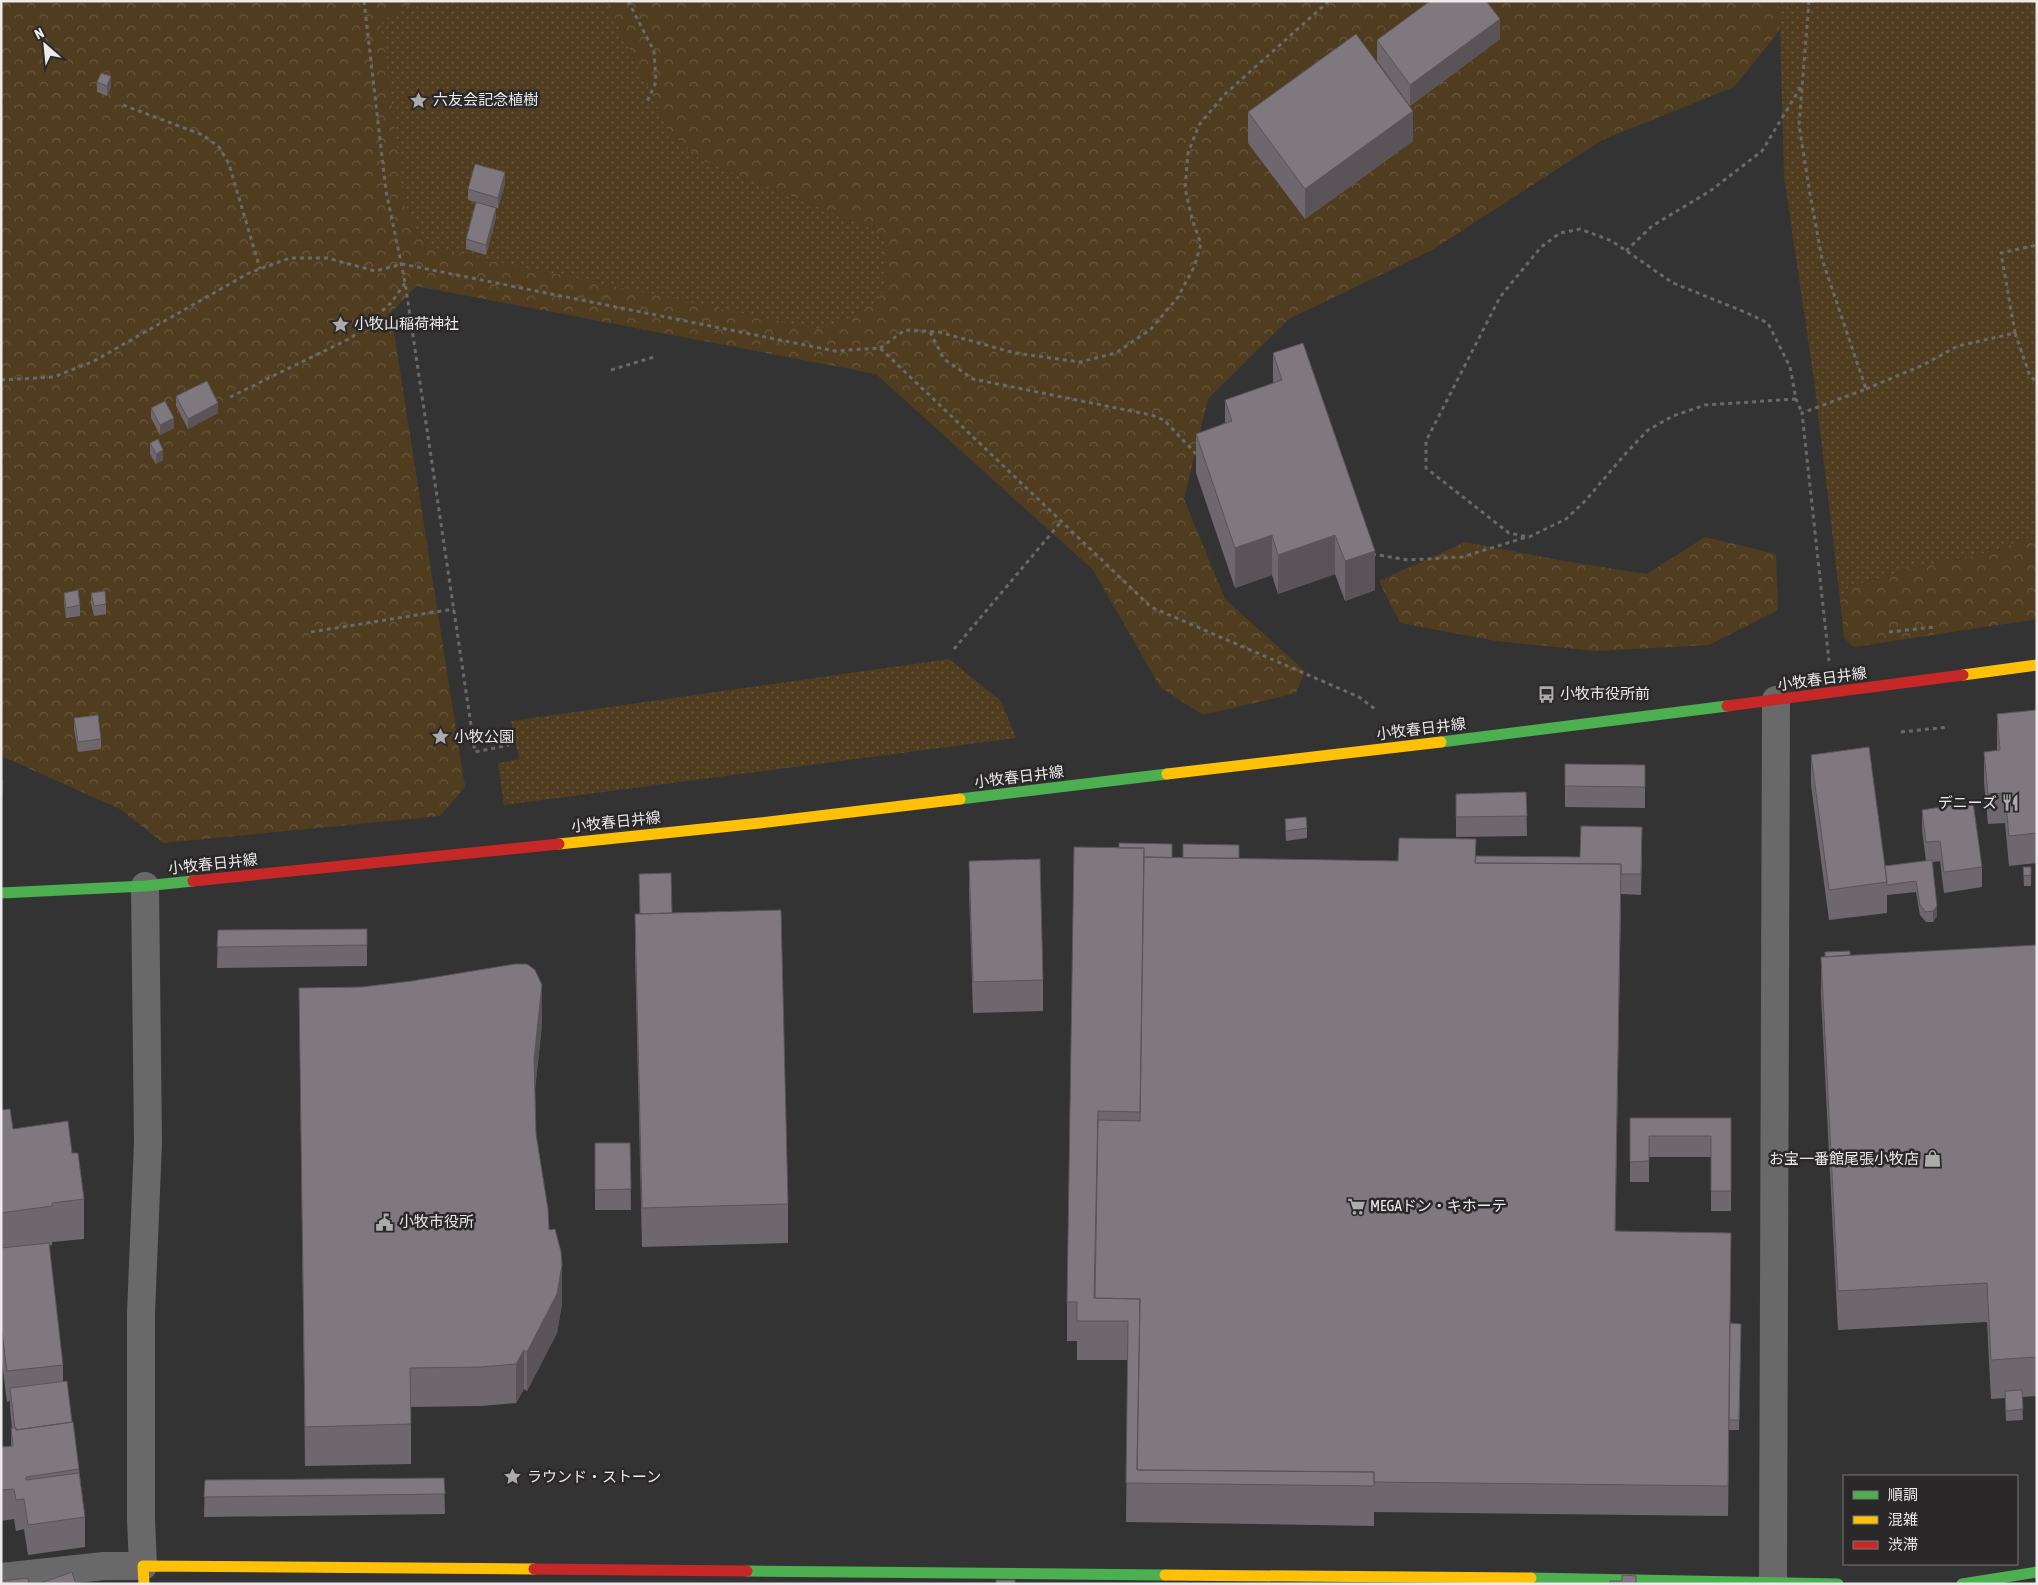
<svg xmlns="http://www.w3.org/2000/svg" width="2038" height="1585" viewBox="0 0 2038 1585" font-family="'Asap Condensed','Noto Sans JP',sans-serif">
  <defs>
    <pattern id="forest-crowns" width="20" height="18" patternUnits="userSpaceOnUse" patternTransform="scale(1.25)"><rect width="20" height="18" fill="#503c1f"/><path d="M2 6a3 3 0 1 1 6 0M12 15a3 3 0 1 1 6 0" fill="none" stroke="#695840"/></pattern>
    <pattern id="park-dots" width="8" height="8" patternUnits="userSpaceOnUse" patternTransform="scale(1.25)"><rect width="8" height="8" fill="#503c1f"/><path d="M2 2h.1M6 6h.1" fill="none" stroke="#695840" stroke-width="1.8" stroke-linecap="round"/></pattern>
  </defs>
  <rect width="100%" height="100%" fill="#343333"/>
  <path fill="url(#forest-crowns)" d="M 1,1 L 441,1 L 401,7 L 381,23 L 884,242 L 873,229 L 703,161 L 671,134 L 606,1 L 1777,1 L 1780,30 L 1734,87 L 1602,140 L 1432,250 L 1289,319 L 1208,399 L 1184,499 L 1225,599 L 1305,671 L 1296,693 L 1203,715 L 1160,687 L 1093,570 L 876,374 L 416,286 L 391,313 L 465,787 L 440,816 L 163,843 L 120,809 L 1,756 Z
    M 2037,534 L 2037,619 L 1854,647 L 1844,638 L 1840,598 L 1849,587 L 1917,567 L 1995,551 Z
    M 1705,537 L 1776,554 L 1778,610 L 1709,645 L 1595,651 L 1496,641 L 1400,623 L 1379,581 L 1465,542 L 1564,561 L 1647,574 Z"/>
  <path fill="url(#park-dots)" d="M 441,1 L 606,1 L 671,134 L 703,161 L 873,229 L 884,242 L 885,285 L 878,301 L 837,325 L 816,329 L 428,247 L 420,236 L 405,206 L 381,23 L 401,7 Z
    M 1777,1 L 2037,1 L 2037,534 L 1995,551 L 1917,567 L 1849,587 L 1840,598 L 1814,380 L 1784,176 L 1780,30 Z
    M 949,659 L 1001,701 L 1016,738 L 504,805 L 498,763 L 519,759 L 511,721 Z"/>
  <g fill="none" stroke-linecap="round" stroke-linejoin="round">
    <path stroke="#696969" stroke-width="3" stroke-dasharray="4 4" stroke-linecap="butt" d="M 364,1 L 386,191 L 405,282 L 475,752 L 509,745
      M 628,1 L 654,51 L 656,82 L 646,104
      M 1809,1 L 1799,125 L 1810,194 L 1822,259 L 1866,389 L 1802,413 L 1829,661
      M 123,105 L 203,135 L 219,147 L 229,164 L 260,269
      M 1626,251 L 1652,226 L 1710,191 L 1762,151 L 1802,85
      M 930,332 L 944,359 L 973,379 L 1151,415 L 1164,420 L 1197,455
      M 2015,333 L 2030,376 L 2037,382
      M 880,348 L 905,330 L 939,332 L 1015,353 L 1080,362 L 1116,353 L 1151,329 L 1178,297 L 1194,267 L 1201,244 L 1192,219 L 1185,188 L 1188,153 L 1199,125 L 1224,95 L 1329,1
      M 611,370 L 654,357
      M 1,380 L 54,377 L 94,361 L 249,273 L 290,258 L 327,258 L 375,271 L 402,264 L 835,351 L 880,348 L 1151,607 L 1359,697 L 1375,709
      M 1866,389 L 1923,365 L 1958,346 L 2015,333 L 2001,253 L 2037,245
      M 230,397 L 351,338 L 391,303 L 405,283
      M 1796,399 L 1705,405 L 1673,416 L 1648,430 L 1627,452 L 1585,501 L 1566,519 L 1529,537 L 1509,533 L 1426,468 L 1426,441 L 1500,297 L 1541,247 L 1560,233 L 1580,229 L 1612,241 L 1673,283 L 1747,313 L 1768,323 L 1790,367 L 1796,399 L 1802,413
      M 1372,554 L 1408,560 L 1462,557 L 1527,537
      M 311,632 L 454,609
      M 1889,632 L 1935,627
      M 954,649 L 1061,522
      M 1901,732 L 1949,727"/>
    <path stroke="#6a6969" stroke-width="28" d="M 1,1577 L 104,1566 L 143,1566 L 141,1519 L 141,1313 L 148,1142 L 145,886
      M 1773,1582 L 1776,700"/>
    <path stroke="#4caf50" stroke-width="11" d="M 1441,742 L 1727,706
      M 960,799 L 1167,774
      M 1,893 L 145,886 L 193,881
      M 747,1571 L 1165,1575
      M 1531,1578 L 1838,1584
      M 1962,1584 L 2037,1572"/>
    <path stroke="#ffc107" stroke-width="11" d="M 1963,675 L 2037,665
      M 1167,774 L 1441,742
      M 559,844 L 760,823 L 960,799
      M 1165,1575 L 1531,1578
      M 144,1584 L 143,1566 L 534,1569"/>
    <path stroke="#c62828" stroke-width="11" d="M 1727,706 L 1963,675
      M 193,881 L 559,844
      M 534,1569 L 747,1571"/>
  </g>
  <path fill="#6e676d" d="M 1500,39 L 1410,106 L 1377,61 L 1377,40 Z
    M 97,82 L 111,87 L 107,96 L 97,92 Z
    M 1248,112 L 1413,141 L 1305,219 L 1248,143 Z
    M 505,183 L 498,208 L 468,200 L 468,189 Z
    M 496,218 L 486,255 L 466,249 L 466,239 Z
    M 1273,353 L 1375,590 L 1345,601 L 1335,574 L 1278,594 L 1272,575 L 1235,588 L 1196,473 L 1196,434 L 1225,423 L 1225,400 L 1273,384 Z
    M 176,396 L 218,413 L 188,429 L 176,406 Z
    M 151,408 L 174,428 L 160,435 L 151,418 Z
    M 150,443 L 163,460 L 156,464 L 150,454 Z
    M 64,593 L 80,605 L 80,616 L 66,618 L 64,603 Z
    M 91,593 L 106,604 L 106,614 L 94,616 L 91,603 Z
    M 2037,710 L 2037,863 L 2009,866 L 2005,823 L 1988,824 L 1984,783 L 1984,752 L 1997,751 L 1997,714 Z
    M 74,718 L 101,739 L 101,749 L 78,752 L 74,729 Z
    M 1811,755 L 1885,866 L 1926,861 L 1922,830 L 1922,810 L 1982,867 L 1982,887 L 1944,893 L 1940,861 L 1932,862 L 1937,916 L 1933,922 L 1926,922 L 1920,915 L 1916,892 L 1887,895 L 1887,913 L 1829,920 L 1811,785 Z
    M 1565,764 L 1645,765 L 1645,808 L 1565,807 Z
    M 1526,792 L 1527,836 L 1456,837 L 1456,794 Z
    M 1285,819 L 1307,828 L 1307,838 L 1286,841 Z
    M 1119,848 L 1172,858 L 1398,861 L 1476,856 L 1580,857 L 1642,848 L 1641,895 L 1621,894 L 1615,1231 L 1731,1263 L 1730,1323 L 1741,1334 L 1739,1430 L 1729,1430 L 1728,1516 L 1374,1512 L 1374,1526 L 1126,1522 L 1128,1360 L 1077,1360 L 1077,1341 L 1067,1341 L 1067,1302 Z
    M 969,861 L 1043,980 L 1043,1011 L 973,1013 L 969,891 Z
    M 2023,867 L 2031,867 L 2031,886 L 2024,886 Z
    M 672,913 L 788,1204 L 788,1243 L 642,1247 L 635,953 L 635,914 Z
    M 367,929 L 367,966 L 217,968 L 218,930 Z
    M 2037,945 L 2037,1396 L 2022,1397 L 2023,1420 L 2006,1421 L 2005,1398 L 1991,1399 L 1987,1322 L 1838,1330 L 1821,996 L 1821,957 Z
    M 299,988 L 542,1024 L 535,1090 L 536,1134 L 549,1230 L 562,1304 L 557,1333 L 527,1391 L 524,1389 L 516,1403 L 481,1406 L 411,1407 L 411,1464 L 305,1466 Z
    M 1,1110 L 13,1129 L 72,1153 L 84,1199 L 84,1239 L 52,1242 L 52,1245 L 49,1246 L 63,1365 L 63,1381 L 72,1422 L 73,1422 L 85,1517 L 85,1547 L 28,1555 L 24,1529 L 16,1531 L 14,1519 L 1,1521 L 1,1447 L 11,1446 L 11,1428 L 12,1428 L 10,1409 L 10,1401 L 7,1402 L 1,1355 Z
    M 1630,1118 L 1731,1118 L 1731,1211 L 1711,1211 L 1711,1157 L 1649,1157 L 1649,1182 L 1630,1182 Z
    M 595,1143 L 630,1143 L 631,1210 L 595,1210 Z
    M 444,1478 L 445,1514 L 204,1517 L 205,1480 Z"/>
  <path fill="#5a5459" d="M 1500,19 L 1500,39 L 1410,106 L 1410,85 Z
    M 111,76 L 111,87 L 107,96 L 107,86 Z
    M 1413,111 L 1413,141 L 1305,219 L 1305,189 Z
    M 505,172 L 505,183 L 498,208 L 498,198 Z
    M 496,208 L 496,218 L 486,255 L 486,245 Z
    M 218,403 L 218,413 L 188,429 L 188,419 Z
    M 174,418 L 174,428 L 160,435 L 160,425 Z
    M 163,450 L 163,460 L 156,464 L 156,454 Z
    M 1272,535 L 1272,575 L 1235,588 L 1235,548 Z
    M 1335,535 L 1335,574 L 1278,594 L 1278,555 Z
    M 1375,551 L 1375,590 L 1345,601 L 1345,561 Z
    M 3,781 L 3,791 L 1,808 L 1,797 Z
    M 1621,864 L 1621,895 L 1615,1261 L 1615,1231 Z
    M 1937,906 L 1937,916 L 1933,922 L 1933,911 Z
    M 542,985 L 542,1024 L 534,1098 L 534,1059 Z
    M 1731,1233 L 1731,1263 L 1728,1516 L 1728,1486 Z
    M 562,1265 L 562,1304 L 557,1333 L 527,1391 L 527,1352 Z
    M 524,1350 L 524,1389 L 516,1403 L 516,1364 Z"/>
  <path fill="#80787f" stroke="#5a5459" d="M 1430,1 L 1486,1 L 1500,19 L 1410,85 L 1377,40 Z
    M 1356,34 L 1413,111 L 1305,189 L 1248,112 Z
    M 101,73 L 111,76 L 107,86 L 97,82 Z
    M 475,164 L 505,172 L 498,198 L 468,189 Z
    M 476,202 L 496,208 L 486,245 L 466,239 Z
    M 1303,343 L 1375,551 L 1345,561 L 1335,535 L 1278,555 L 1272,535 L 1235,548 L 1196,434 L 1232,421 L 1225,400 L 1282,380 L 1273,353 Z
    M 207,381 L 218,403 L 188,419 L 176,396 Z
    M 165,401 L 174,418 L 160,425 L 151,408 Z
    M 158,439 L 163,450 L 156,454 L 150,443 Z
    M 78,590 L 80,605 L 66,608 L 64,593 Z
    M 105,591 L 106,604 L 94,606 L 91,593 Z
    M 2037,710 L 2037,833 L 2009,836 L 2005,793 L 1988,794 L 1984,752 L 2000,750 L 1997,714 Z
    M 98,715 L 101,739 L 78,742 L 74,718 Z
    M 1869,747 L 1887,882 L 1829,890 L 1811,755 Z
    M 1565,764 L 1645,765 L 1645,787 L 1565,786 Z
    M 1,781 L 3,781 L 1,797 Z
    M 1526,792 L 1527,816 L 1456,817 L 1456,794 Z
    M 1973,802 L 1982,867 L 1944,872 L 1940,841 L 1926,842 L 1922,810 Z
    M 1306,817 L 1307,828 L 1286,831 L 1285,819 Z
    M 1581,826 L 1642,827 L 1641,874 L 1621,874 L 1621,864 L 1475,863 L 1476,856 L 1580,857 Z
    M 1399,838 L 1476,839 L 1475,863 L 1621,864 L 1615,1231 L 1731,1233 L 1728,1486 L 1374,1482 L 1374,1472 L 1137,1470 L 1140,1299 L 1095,1298 L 1098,1120 L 1140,1121 L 1144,857 L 1398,861 Z
    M 1119,843 L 1172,844 L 1172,858 L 1144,857 L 1144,858 L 1144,848 L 1119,848 Z
    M 1183,844 L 1239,845 L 1239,858 L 1183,858 Z
    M 1074,847 L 1144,848 L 1140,1112 L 1098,1111 L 1094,1298 L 1140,1299 L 1137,1470 L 1374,1472 L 1374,1486 L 1126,1483 L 1128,1321 L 1077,1321 L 1077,1302 L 1067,1302 Z
    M 1040,859 L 1043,980 L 973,982 L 969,861 Z
    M 1932,860 L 1937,906 L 1933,911 L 1926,912 L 1920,905 L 1916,881 L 1887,885 L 1885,866 Z
    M 2023,867 L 2031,867 L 2031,875 L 2024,876 Z
    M 671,873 L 672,913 L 640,914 L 639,874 Z
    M 781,910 L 788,1204 L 642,1208 L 635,914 Z
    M 367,929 L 367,945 L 217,947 L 218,930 Z
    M 2037,945 L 2037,1357 L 1991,1360 L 1987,1283 L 1838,1291 L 1821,957 Z
    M 1850,951 L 1850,955 L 1825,957 L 1825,952 Z
    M 515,964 L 527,964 L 535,970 L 542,985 L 534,1059 L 536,1134 L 548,1209 L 549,1230 L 555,1229 L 561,1252 L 562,1265 L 557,1294 L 527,1352 L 524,1350 L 516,1364 L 481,1367 L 410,1368 L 411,1424 L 305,1427 L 299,988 L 362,987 L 412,981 Z
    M 10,1109 L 13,1129 L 68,1121 L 72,1153 L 78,1153 L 84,1199 L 52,1203 L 52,1206 L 1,1213 L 1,1110 Z
    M 1630,1118 L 1731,1118 L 1731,1191 L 1711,1191 L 1711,1136 L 1649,1136 L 1649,1161 L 1630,1162 Z
    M 595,1143 L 630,1143 L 631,1189 L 595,1190 Z
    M 49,1243 L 63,1365 L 7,1371 L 1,1324 L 1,1248 Z
    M 1730,1323 L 1741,1324 L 1739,1420 L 1729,1420 Z
    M 67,1381 L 72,1422 L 16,1430 L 16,1428 L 15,1428 L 10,1388 Z
    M 2022,1390 L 2023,1409 L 2006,1411 L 2005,1391 Z
    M 73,1422 L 79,1469 L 26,1477 L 26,1480 L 79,1473 L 85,1517 L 28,1525 L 24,1499 L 16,1500 L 14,1489 L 1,1490 L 1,1447 L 13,1446 L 11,1428 L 16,1428 L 16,1430 Z
    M 444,1478 L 445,1494 L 204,1497 L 205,1480 Z
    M 72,1572 L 76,1584 L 38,1584 Z
    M 1622,1575 L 1636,1576 L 1636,1584 L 1610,1584 L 1610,1581 L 1622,1581 Z
    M 28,1578 L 29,1584 L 1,1584 L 1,1581 Z
    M 996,1580 L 1015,1580 L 1015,1584 L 996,1584 Z
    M 1152,1583 L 1188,1583 L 1188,1584 L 1152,1584 Z"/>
  <defs>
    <symbol id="sight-bare" viewBox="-9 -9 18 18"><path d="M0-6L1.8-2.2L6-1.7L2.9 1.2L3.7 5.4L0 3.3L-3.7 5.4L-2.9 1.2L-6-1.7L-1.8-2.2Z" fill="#acaaaa" stroke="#2b2829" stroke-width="2.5" paint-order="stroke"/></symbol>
    <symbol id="bus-bare" viewBox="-9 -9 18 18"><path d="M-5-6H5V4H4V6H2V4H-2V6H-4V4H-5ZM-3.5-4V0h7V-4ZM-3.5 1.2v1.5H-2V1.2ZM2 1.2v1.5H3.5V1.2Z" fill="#acaaaa" stroke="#2b2829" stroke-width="2.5" paint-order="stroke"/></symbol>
    <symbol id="restaurant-bare" viewBox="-9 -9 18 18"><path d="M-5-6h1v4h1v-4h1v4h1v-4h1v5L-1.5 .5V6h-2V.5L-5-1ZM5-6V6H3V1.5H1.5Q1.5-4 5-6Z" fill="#acaaaa" stroke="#2b2829" stroke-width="2.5" paint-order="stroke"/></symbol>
    <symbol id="shop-bare" viewBox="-9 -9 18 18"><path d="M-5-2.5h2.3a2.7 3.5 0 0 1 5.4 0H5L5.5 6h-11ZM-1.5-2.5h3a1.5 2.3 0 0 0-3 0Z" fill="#acaaaa" stroke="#2b2829" stroke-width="2.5" paint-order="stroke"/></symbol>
    <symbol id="supermarket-bare" viewBox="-9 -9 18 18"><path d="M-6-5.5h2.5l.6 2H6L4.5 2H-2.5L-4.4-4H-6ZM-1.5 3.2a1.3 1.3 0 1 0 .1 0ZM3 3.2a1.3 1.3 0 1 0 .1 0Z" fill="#acaaaa" stroke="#2b2829" stroke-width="2.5" paint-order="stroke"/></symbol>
    <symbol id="civic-bare" viewBox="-9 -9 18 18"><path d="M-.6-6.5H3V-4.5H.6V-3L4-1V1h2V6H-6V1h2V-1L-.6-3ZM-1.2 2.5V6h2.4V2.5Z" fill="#acaaaa" stroke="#2b2829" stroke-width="2.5" paint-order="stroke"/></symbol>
  </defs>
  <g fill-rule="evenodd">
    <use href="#sight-bare" x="406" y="88" width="25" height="25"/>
    <use href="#sight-bare" x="328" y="312" width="25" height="25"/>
    <use href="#bus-bare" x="1534" y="682" width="25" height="25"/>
    <use href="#sight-bare" x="428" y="724" width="25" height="25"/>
    <use href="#restaurant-bare" x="1998" y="790" width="25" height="25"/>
    <use href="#shop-bare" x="1920" y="1146" width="25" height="25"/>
    <use href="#supermarket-bare" x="1344" y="1194" width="25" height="25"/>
    <use href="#civic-bare" x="372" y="1210" width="25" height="25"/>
    <use href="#sight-bare" x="500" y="1464" width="25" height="25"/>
  </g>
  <g text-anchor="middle" stroke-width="5" stroke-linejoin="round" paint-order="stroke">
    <g font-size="15" fill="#eceaea" stroke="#2b2829" text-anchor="start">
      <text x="433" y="105">六友会記念植樹</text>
      <text x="354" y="329">小牧山稲荷神社</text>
      <text x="1560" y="699">小牧市役所前</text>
      <text x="454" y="742">小牧公園</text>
      <text x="1997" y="808" text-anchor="end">デニーズ</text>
      <text x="1919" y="1164" text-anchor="end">お宝一番館尾張小牧店</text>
      <text x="1370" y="1211">MEGAドン・キホーテ</text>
      <text x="399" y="1227">小牧市役所</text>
      <text x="527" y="1482">ラウンド・ストーン</text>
    </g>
    <g font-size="15" fill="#eceaea" stroke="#2b2829">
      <text transform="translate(1822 679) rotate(-8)" y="5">小牧春日井線</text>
      <text transform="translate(1421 729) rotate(-7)" y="5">小牧春日井線</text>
      <text transform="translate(1019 777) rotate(-7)" y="5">小牧春日井線</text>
      <text transform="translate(616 822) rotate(-6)" y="5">小牧春日井線</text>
      <text transform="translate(213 864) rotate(-6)" y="5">小牧春日井線</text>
    </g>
  </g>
  <rect width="2038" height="1585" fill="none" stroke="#eceaea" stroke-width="5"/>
  <rect x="1843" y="1475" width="175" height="90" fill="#2b2829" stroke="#787676"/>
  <rect x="1853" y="1491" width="25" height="8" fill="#4caf50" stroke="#787676"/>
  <text x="1888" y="1500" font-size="15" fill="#eceaea">順調</text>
  <rect x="1853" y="1516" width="25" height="8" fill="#ffc107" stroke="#787676"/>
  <text x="1888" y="1525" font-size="15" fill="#eceaea">混雑</text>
  <rect x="1853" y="1541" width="25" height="8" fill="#c62828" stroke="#787676"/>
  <text x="1888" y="1550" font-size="15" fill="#eceaea">渋滞</text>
  <g transform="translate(45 45) rotate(333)" stroke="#2b2829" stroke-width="4" paint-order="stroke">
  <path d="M0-4L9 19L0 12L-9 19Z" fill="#eceaea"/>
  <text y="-8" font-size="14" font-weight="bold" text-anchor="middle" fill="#eceaea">N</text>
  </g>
</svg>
